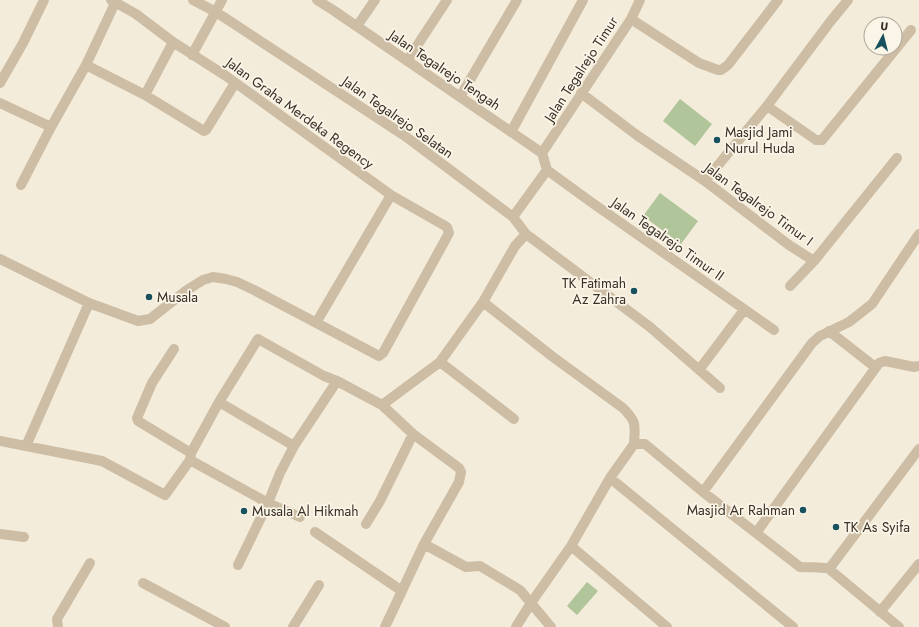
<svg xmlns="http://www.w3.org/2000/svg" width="919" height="627" viewBox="0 0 919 627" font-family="Jost,sans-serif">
  <rect width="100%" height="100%" fill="#f4ecda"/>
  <path fill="#b0c599" d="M 680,99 L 712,124 L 695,146 L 663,121 Z
    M 660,193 L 698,221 L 681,244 L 643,216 Z
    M 587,582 L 598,591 L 577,615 L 567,606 Z"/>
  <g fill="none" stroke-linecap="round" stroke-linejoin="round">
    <path stroke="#cdbda5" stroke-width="10" d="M 193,0 L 216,12 L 405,136 L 513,217 L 547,170
      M 317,0 L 333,10 L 542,153 L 547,170
      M 631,19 L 699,63 L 718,70 L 721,70 L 728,65 L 778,0
      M 357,26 L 375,0
      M 192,55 L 222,0
      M 407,61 L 447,0
      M 86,65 L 145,95 L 204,131 L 206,130 L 235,83
      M 0,83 L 23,43 L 44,0
      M 581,93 L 638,136 L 705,181 L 789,245 L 814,261 L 897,158
      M 145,95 L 173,42
      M 460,97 L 517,0
      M 0,103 L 51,127
      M 767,106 L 816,140 L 822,140 L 911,30
      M 511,132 L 583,0
      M 542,153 L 631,19 L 640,0
      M 547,170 L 591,202 L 774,330
      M 705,181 L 767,106 L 830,22 L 848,0
      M 21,185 L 51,127 L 86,65 L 115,3
      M 513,217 L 526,234 L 650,327 L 720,388
      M 0,259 L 89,303 L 138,321 L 150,319 L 187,290 L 203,280 L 213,277 L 226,279 L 237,282 L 254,290 L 379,356 L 383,353 L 449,233 L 447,227 L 391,195 L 226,76 L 173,42 L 136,14 L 111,0
      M 790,286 L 814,261
      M 483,302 L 553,357 L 623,408 C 637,422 635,425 634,444 L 645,444 L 703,492 L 800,567 C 810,568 819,566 829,569 L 899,627
      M 316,323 L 391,195
      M 829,331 L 875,367
      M 174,349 L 152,383 L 137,418 L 138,421 L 191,453
      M 440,362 L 514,419
      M 699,370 L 744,310
      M 219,402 L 294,446
      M 0,441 L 102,461 L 165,495 L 190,460 L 191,453 L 219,402 L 258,339 L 324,376 L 337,381 L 382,405
      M 26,446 L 89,303
      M 190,460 L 268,503 L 300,517
      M 610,478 L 793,627
      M 703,492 L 812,343 L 820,336 L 849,322 L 872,304 L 919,234
      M 366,524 L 380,501 L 413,434
      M 315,532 L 402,591
      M 756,533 L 879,363 L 885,361 L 914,367 L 919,366
      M 0,534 L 24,537
      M 424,544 L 466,567 L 480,566 L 520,590 L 551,627
      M 571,546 L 667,627
      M 238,565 L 268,503 L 280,473 L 294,446 L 337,381
      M 829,569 L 919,449
      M 143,583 L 225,627
      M 880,612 L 919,564
      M 58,627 L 57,619 L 90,563
      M 293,627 L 319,585
      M 385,627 L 424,544 L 459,482 L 461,472 L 459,468 L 413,434 L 382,405 L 440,362 L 483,302 L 515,246 L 526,234
      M 516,627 L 531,603 L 571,546 L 610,478 L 634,444"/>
  </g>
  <g fill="#18505e" stroke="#fbf5e7" stroke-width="1.5">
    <circle cx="717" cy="140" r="4"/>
    <circle cx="634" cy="291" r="4"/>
    <circle cx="149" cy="297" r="4"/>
    <circle cx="803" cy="510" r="4"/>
    <circle cx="244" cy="511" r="4"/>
    <circle cx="836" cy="527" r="4"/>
  </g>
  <g text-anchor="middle" stroke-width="3.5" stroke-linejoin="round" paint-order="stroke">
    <g font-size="14" fill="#382f27" stroke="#fbf5e7">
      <text transform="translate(581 69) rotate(-57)" y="5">Jalan Tegalrejo Timur</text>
      <text transform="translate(445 70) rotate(34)" y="5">Jalan Tegalrejo Tengah</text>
      <text transform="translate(300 113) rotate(36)" y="5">Jalan Graha Merdeka Regency</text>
      <text transform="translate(398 117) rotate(35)" y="5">Jalan Tegalrejo Selatan</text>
      <text transform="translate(759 204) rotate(36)" y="5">Jalan Tegalrejo Timur I</text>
      <text transform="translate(668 239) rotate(35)" y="5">Jalan Tegalrejo Timur II</text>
    </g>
    <g font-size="14" fill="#382f27" stroke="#fbf5e7" text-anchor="start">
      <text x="725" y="137">Masjid Jami<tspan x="725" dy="16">Nurul Huda</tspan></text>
      <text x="626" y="288" text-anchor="end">TK Fatimah<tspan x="626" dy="16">Az Zahra</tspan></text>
      <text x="157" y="302">Musala</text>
      <text x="795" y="515" text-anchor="end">Masjid Ar Rahman</text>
      <text x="252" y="516">Musala Al Hikmah</text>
      <text x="844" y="532">TK As Syifa</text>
    </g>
  </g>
  <g transform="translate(883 36) rotate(7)"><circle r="19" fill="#fbf5e7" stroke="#ada69a"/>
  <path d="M0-3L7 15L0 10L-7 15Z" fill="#18505e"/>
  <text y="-6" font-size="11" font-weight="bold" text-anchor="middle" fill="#382f27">U</text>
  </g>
</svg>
